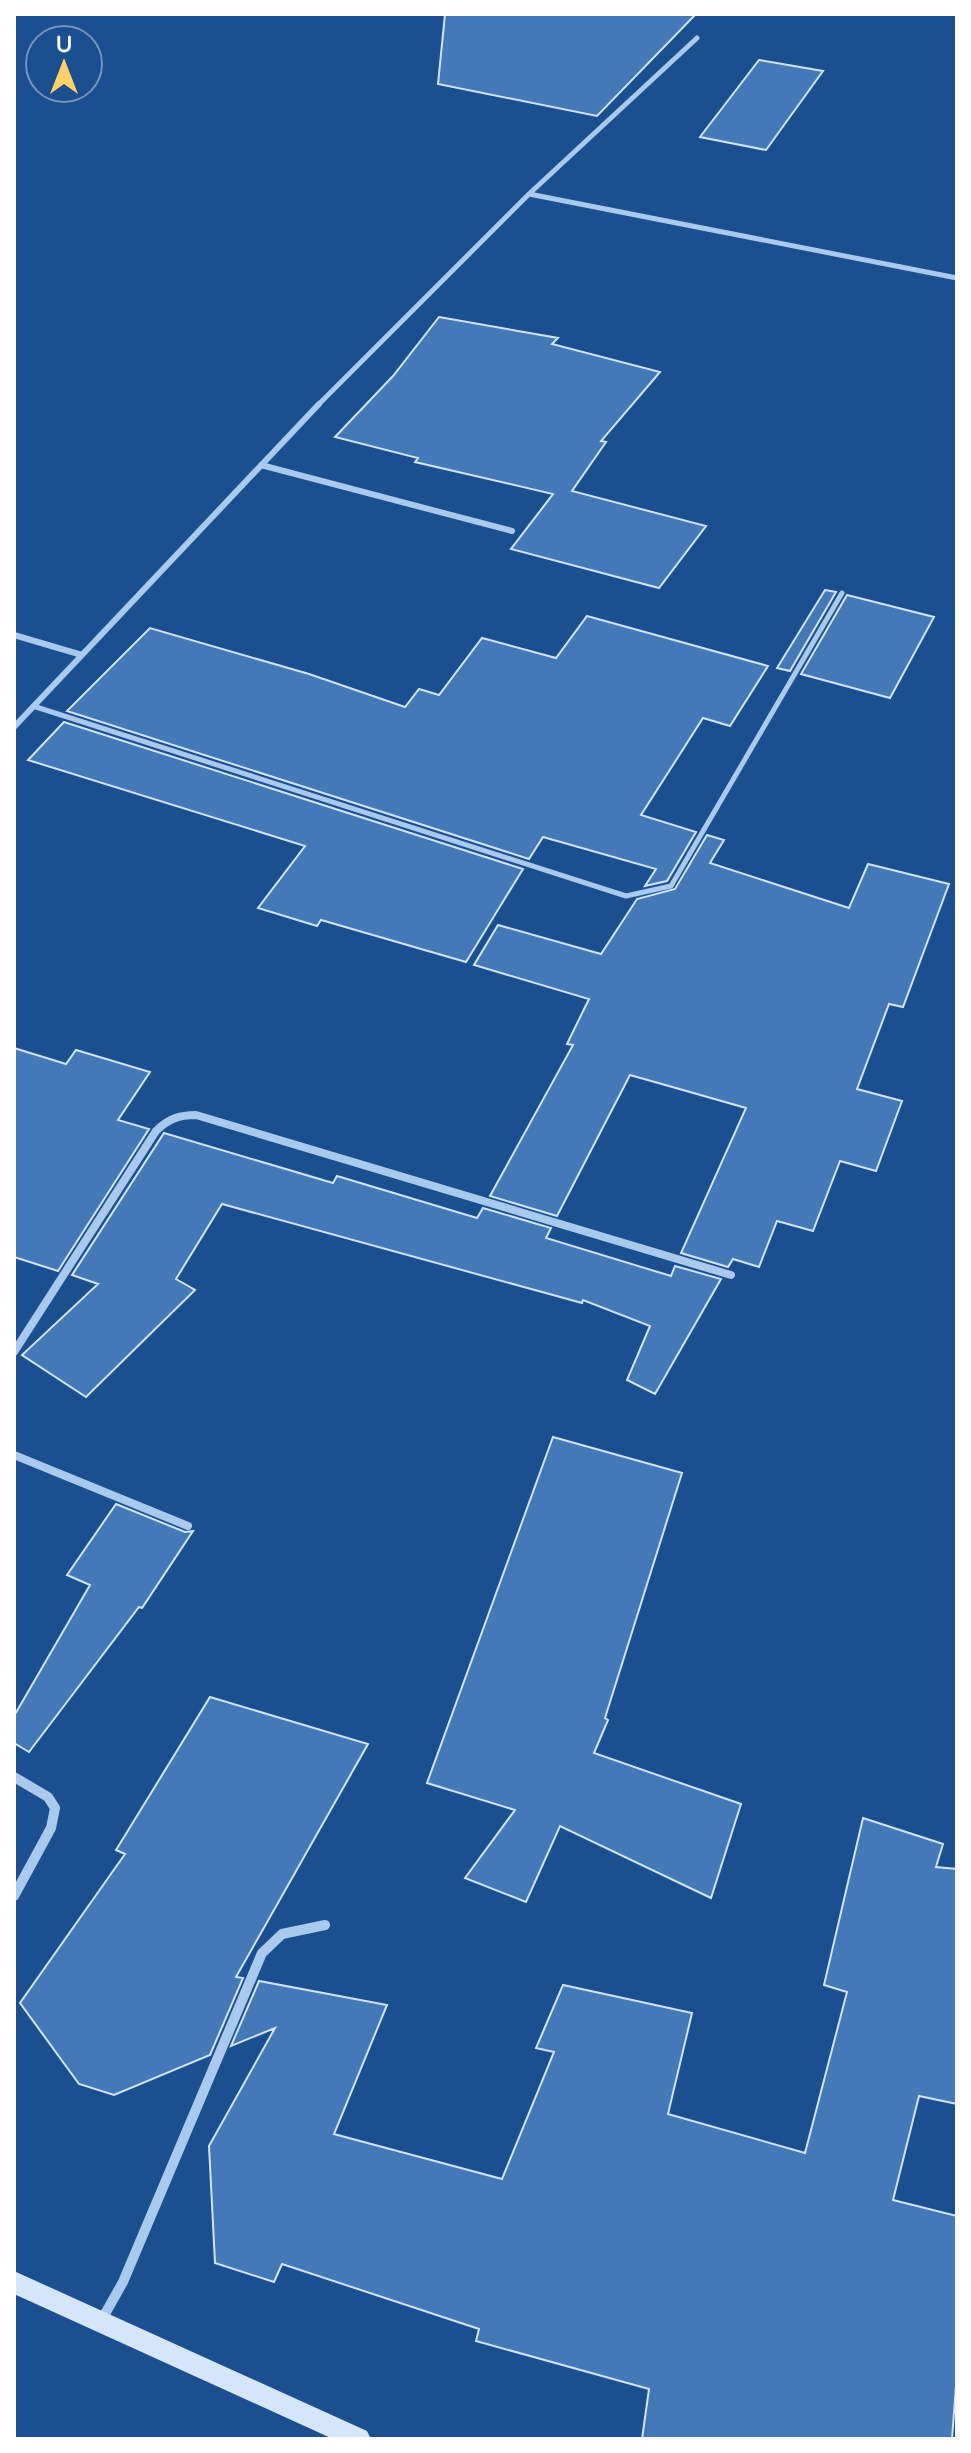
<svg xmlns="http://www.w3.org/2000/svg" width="971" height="2453" viewBox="0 0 971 2453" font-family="'Varela Round',sans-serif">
  <rect width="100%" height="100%" fill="#1b4f8f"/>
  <path fill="#4478b7" stroke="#cfe3fa" stroke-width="2" d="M 445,14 L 696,14 L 597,116 L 438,84 Z
    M 759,60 L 823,71 L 766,150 L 700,137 Z
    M 439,317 L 558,338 L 552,344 L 660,372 L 601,441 L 606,442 L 572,491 L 706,526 L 659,588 L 511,549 L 553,494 L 415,462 L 418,458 L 335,437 L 393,376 Z
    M 825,590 L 836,592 L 790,671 L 777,668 Z
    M 847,595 L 934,617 L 890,698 L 801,674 Z
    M 587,616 L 768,666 L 730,726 L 703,718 L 641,815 L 696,832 L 667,881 L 645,886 L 656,869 L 543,837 L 529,859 L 67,711 L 150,628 L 309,674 L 405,707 L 419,689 L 439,695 L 482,638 L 556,658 Z
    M 64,722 L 523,869 L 466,962 L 321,920 L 317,926 L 258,908 L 305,846 L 28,760 Z
    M 707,835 L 724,840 L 710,863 L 849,908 L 868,864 L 949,884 L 903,1007 L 889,1004 L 857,1089 L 902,1101 L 876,1171 L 840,1161 L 813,1231 L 777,1221 L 759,1267 L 733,1259 L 728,1267 L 681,1253 L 746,1108 L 630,1075 L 557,1216 L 490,1196 L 573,1045 L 567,1044 L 589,999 L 474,965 L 498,925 L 601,954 L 637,899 L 675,889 Z
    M 14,1048 L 66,1064 L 76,1050 L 150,1072 L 118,1120 L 149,1129 L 58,1271 L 14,1257 Z
    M 164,1133 L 333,1183 L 337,1176 L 477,1218 L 483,1208 L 551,1228 L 546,1238 L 671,1276 L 675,1266 L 721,1279 L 655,1394 L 627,1380 L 650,1326 L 583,1300 L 582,1303 L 222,1204 L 176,1279 L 195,1290 L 86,1397 L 22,1355 L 98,1284 L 72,1275 Z
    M 553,1437 L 682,1473 L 605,1718 L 608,1720 L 594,1753 L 741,1804 L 711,1898 L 560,1826 L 526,1902 L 465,1878 L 515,1810 L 427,1783 Z
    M 116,1504 L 185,1532 L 193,1531 L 142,1608 L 139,1607 L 29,1752 L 14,1743 L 14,1716 L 90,1585 L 67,1575 Z
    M 210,1697 L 368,1744 L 236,1977 L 243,1978 L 210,2055 L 114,2095 L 79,2084 L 20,2003 L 125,1854 L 116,1850 Z
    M 863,1818 L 943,1844 L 936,1867 L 957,1869 L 957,2104 L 919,2096 L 893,2200 L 957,2216 L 957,2372 L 952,2439 L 642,2439 L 649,2389 L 476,2341 L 479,2329 L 282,2264 L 274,2282 L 215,2263 L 209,2146 L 275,2028 L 231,2046 L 259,1981 L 387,2005 L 334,2134 L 502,2179 L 554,2052 L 536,2048 L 563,1985 L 692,2013 L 668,2114 L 805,2153 L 847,1992 L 824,1985 Z"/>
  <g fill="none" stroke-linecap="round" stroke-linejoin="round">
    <path stroke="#a9c9ee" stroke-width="5" d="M 33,706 L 626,896 L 671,886 L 842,593"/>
    <path stroke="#a9c9ee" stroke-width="5" d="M 529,194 L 957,278
      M 317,406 L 529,194 L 697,38"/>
    <path stroke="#a9c9ee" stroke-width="6" d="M 261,465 L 512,531
      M 14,635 L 82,655
      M 14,727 L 319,404"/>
    <path stroke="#a9c9ee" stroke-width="8" d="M 14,1352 L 156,1131 C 168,1119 179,1115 196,1115 L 731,1275
      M 14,1455 L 188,1526"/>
    <path stroke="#a9c9ee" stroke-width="10" d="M 14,1777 L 48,1797 L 55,1808 L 51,1828 L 14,1896
      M 101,2321 L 123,2282 L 262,1953 L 282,1934 L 325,1925"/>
    <path fill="#d6e6fa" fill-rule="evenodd" d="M 14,2271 L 367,2431 L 371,2439 L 333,2439 L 14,2294 Z"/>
  </g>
  <rect width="971" height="2453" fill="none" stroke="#ffffff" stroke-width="32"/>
  <g transform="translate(64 64)"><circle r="38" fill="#1b4f8f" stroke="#7695bc" stroke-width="2"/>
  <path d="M0-6L14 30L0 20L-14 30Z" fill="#ffd166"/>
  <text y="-12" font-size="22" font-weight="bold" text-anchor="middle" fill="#ffffff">U</text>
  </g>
</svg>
